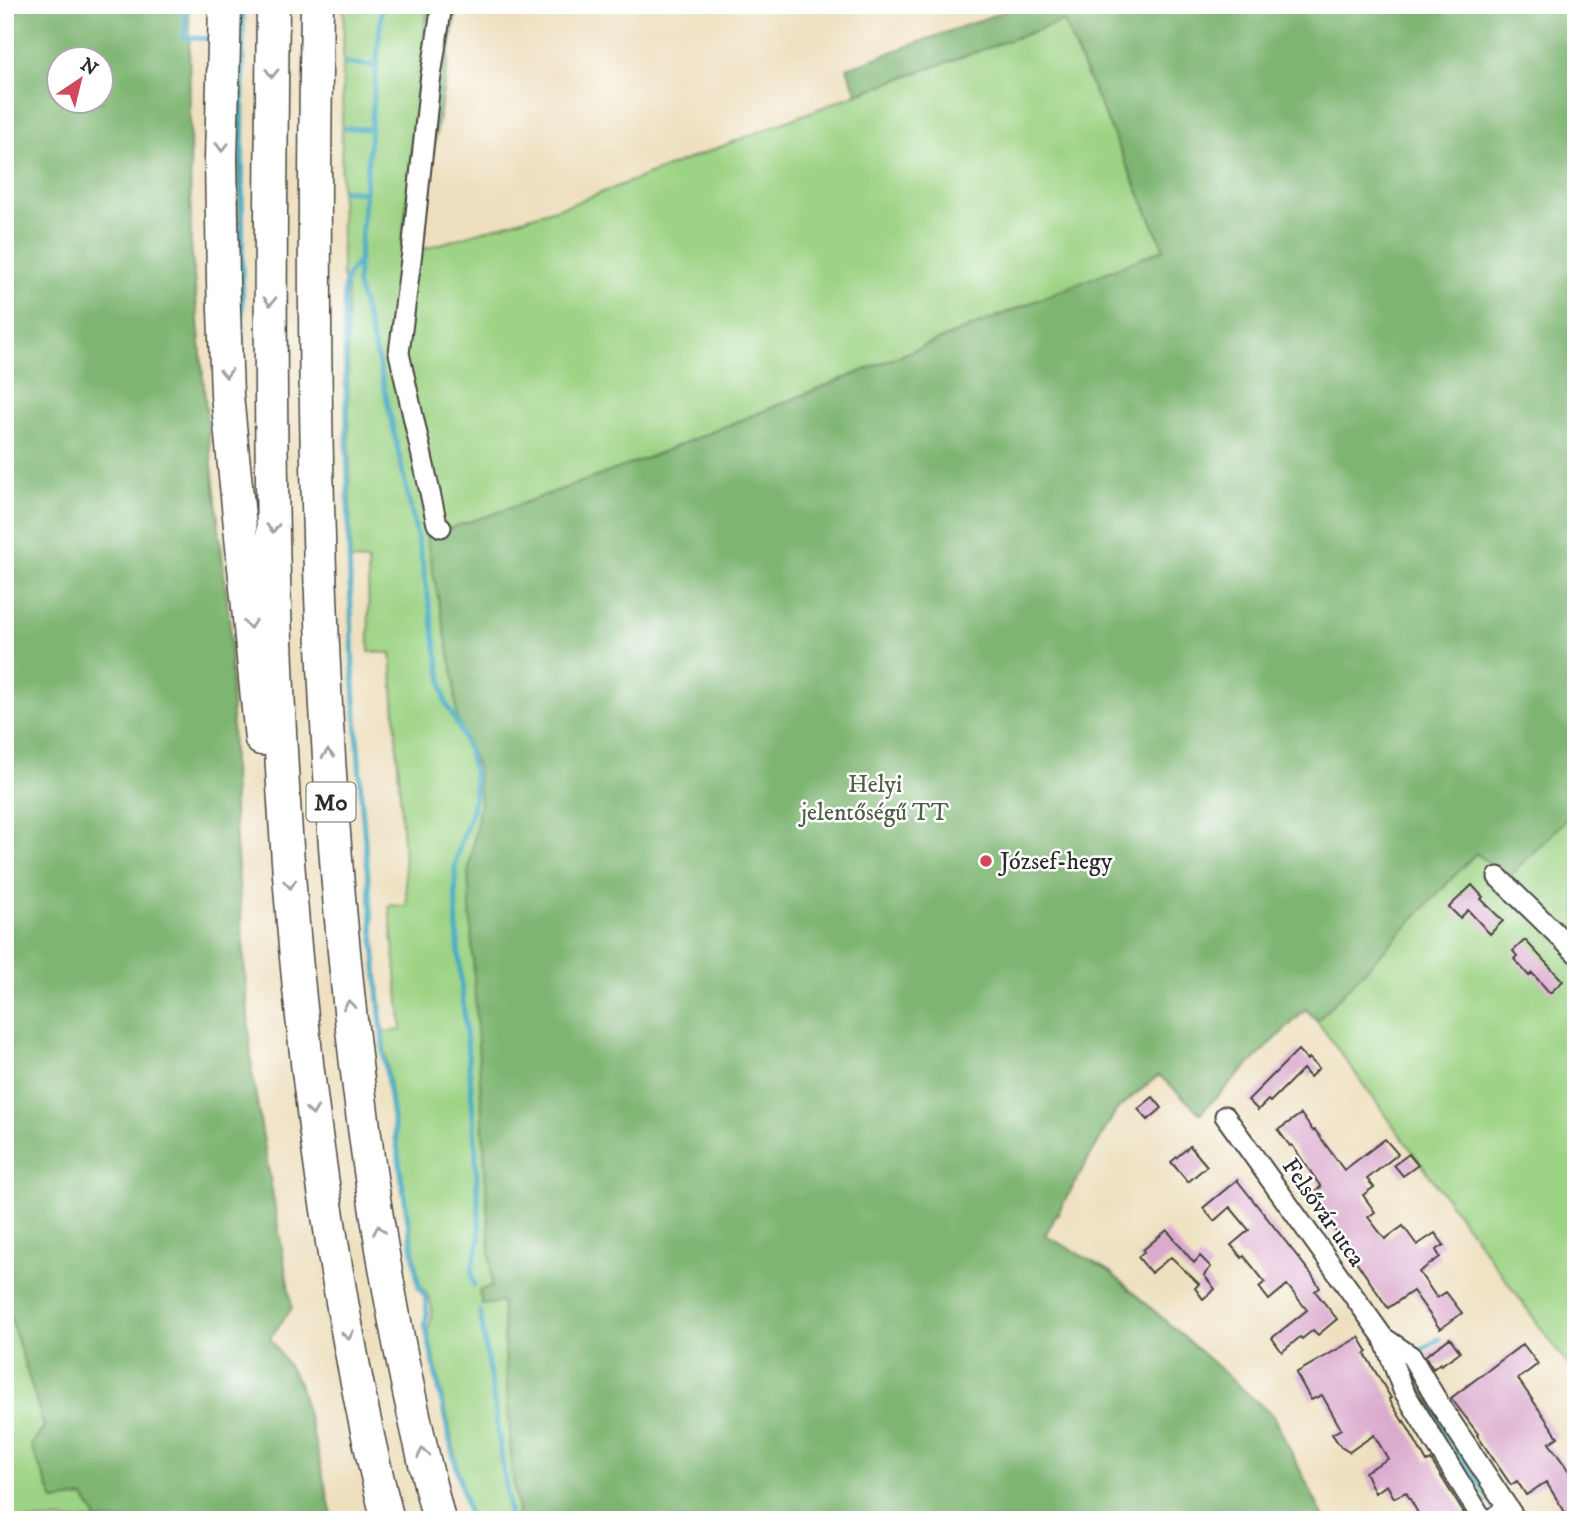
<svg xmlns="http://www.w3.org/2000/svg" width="1581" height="1525" viewBox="0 0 1581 1525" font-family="'IM FELL DW Pica',serif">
  <rect width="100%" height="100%" fill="#fff"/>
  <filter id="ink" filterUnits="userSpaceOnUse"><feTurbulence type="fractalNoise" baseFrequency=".0143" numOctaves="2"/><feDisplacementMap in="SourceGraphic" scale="14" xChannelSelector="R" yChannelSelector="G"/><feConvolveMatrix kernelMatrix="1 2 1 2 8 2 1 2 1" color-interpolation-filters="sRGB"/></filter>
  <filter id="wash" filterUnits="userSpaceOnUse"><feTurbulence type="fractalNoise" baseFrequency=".00686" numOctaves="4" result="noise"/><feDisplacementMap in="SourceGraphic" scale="28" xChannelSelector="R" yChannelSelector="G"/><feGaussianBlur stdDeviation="1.57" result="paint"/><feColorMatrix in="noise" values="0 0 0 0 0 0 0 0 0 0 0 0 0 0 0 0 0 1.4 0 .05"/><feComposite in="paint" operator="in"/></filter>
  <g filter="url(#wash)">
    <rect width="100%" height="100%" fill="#eee0bf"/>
    <path fill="#9dd384" stroke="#647f58" stroke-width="2" fill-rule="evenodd" d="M 234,5 L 242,5 L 238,231 L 241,316 L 237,300 Z
      M 344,5 L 428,5 L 417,95 L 399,282 L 417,251 L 572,204 L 857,94 L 1063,21 L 1164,249 L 642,460 L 1576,120 L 1576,1129 L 1571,1133 L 1576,1141 L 1576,1376 L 1317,1021 L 1306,1009 L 1200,1113 L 1159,1075 L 1117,1109 L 1045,1235 L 1109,1271 L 1273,1416 L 1325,1520 L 470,1520 L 428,1331 C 434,1312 434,1301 420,1285 L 401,1170 L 383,1032 L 402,1030 L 389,905 L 407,906 L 391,653 L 369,652 L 368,561 L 351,560 L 347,287 L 342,274 L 341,185 ZM 1399,706 L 1508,878 L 1476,853 L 1416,914 Z
      M 5,1299 L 45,1427 L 54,1501 L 84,1497 L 98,1520 L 5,1520 Z
      M 1402,1356 L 1493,1502 L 1485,1503 L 1479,1500 L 1402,1372 Z"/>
    <path fill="#7eb572" stroke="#54704e" stroke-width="2" fill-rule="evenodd" d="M 5,5 L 181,5 L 189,14 L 191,244 L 208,431 L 230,625 L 234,812 L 252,1073 L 292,1308 L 270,1338 L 299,1383 L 317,1450 L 333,1520 L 98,1520 L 84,1497 L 54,1501 L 31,1446 L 44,1427 L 5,1299 ZM 60,60 L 102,60 L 102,102 L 60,102 Z
      M 428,5 L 457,5 L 417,251 L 391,367 L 417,95 Z
      M 1022,5 L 1576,5 L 1576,810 L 1508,878 L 1476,853 L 1317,1021 L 1306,1009 L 1200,1113 L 1159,1075 L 1117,1109 L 1045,1235 L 1109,1271 L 1273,1416 L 1325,1520 L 519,1520 L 512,1471 L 502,1302 L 482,1305 L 479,1290 L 492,1287 L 468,874 L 480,804 L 477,767 L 457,719 L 454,679 L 426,536 L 499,512 L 650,457 L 1164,249 L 1063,21 L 857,94 L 847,68 Z"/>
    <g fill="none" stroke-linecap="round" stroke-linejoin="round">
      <path stroke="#41a9c1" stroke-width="5" d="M 187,5 L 184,37 L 210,39
        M 382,5 L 357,283 L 379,364 L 421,555 L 445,701 C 460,727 473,755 475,785 C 476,817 455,842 455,873 C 456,977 475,1081 477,1186 C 478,1203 480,1222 479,1239 C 477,1258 468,1266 474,1285
        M 345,63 L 376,66
        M 344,128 L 371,129
        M 343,190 L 365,192
        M 358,262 L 349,273 L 344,288 L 349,550 L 353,670 L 362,807 L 384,1057 L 410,1235 L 419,1288 L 425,1296 L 427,1313 L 425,1324 L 452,1450 L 470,1520
        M 242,364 L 243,5
        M 480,1312 L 495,1408 L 510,1520
        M 1416,1353 L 1439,1339
        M 1408,1359 L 1404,1362 L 1404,1366 L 1415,1387 L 1503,1520"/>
    </g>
    <g id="blocks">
      <path fill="#dbabce" d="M 1472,885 L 1483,897 L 1481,899 L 1503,921 L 1490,934 L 1468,910 L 1460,918 L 1449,907 Z
        M 1525,940 L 1563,981 L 1550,993 L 1532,973 L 1529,976 L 1514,959 L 1517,956 L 1513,951 Z
        M 1298,1050 L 1307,1060 L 1309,1058 L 1319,1068 L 1310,1077 L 1303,1069 L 1270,1102 L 1268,1100 L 1258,1110 L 1248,1100 Z
        M 1153,1097 L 1162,1108 L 1148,1120 L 1138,1109 Z
        M 1301,1114 L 1313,1131 L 1315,1130 L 1344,1170 L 1385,1139 L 1398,1154 L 1367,1179 L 1374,1187 L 1363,1195 L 1375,1212 L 1368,1217 L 1385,1239 L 1403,1226 L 1417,1245 L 1435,1233 L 1444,1245 L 1436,1250 L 1440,1257 L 1419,1272 L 1437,1298 L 1446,1292 L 1462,1313 L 1440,1329 L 1413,1291 L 1388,1308 L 1334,1229 L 1335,1227 L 1310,1194 L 1321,1187 L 1292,1145 L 1290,1146 L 1278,1130 Z
        M 1190,1146 L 1207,1166 L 1188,1182 L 1171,1162 Z
        M 1409,1154 L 1418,1165 L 1403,1176 L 1394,1165 Z
        M 1237,1180 L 1312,1275 L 1320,1288 L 1315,1291 L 1337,1319 L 1318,1335 L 1313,1330 L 1302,1339 L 1300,1337 L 1282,1352 L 1272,1338 L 1307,1310 L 1287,1285 L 1269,1300 L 1259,1287 L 1265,1282 L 1244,1256 L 1242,1258 L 1231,1245 L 1249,1230 L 1230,1207 L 1214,1221 L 1203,1208 Z
        M 1167,1230 L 1194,1263 L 1200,1256 L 1211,1267 L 1204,1275 L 1215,1289 L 1203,1299 L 1195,1288 L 1199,1284 L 1171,1257 L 1151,1273 L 1138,1257 L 1144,1252 L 1143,1250 Z
        M 1359,1337 L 1368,1352 L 1365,1354 L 1391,1398 L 1389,1399 L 1403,1422 L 1404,1421 L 1427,1462 L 1431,1460 L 1468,1520 L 1422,1520 L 1406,1492 L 1394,1498 L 1387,1485 L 1375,1493 L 1365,1472 L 1388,1459 L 1374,1435 L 1349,1452 L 1341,1447 L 1332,1434 L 1341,1429 L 1322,1395 L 1311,1400 L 1296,1373 Z
        M 1450,1338 L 1460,1352 L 1441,1365 L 1440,1363 L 1433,1369 L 1425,1356 Z
        M 1523,1344 L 1538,1364 L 1518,1379 L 1558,1437 L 1549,1443 L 1569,1471 L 1576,1466 L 1576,1520 L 1570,1520 L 1546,1482 L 1526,1495 L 1517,1481 L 1511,1485 L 1477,1435 L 1478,1434 L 1451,1398 Z"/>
    </g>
  </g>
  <g filter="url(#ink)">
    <use href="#blocks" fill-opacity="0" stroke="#484641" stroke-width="2"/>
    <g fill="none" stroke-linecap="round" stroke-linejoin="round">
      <defs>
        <path id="service" d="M 1483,1520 L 1505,1503"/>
        <path id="minor" d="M 441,527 L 437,524 L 399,353 L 412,252 L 430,82 L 442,5
          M 1498,877 L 1576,953
          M 1225,1116 L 1383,1337 L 1403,1390 L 1483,1520
          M 1383,1337 L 1411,1356 L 1438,1402 L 1516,1520"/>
        <path id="trunk" d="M 225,5 L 221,159 L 223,281 L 227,395 L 261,739
          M 273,5 C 268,418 265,834 332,1242 C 347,1335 364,1429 388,1520
          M 317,5 C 312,299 314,592 338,885 C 356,1099 385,1312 439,1520"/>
      </defs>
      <use href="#service" stroke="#484641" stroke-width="13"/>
      <use href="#minor" stroke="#484641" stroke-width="23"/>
      <use href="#trunk" stroke="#484641" stroke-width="35"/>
      <use href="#service" stroke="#fff" stroke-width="10"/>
      <use href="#minor" stroke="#fff" stroke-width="19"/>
      <use href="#trunk" stroke="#fff" stroke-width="32"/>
    </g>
    <defs><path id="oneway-chevron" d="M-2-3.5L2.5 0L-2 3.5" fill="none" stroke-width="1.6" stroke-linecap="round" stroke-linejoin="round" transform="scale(1.75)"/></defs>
    <g stroke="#a0a0a0">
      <use href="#oneway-chevron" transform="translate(272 73) rotate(91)"/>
      <use href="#oneway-chevron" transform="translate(222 147) rotate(91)"/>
      <use href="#oneway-chevron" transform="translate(270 301) rotate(90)"/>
      <use href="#oneway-chevron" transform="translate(226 373) rotate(88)"/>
      <use href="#oneway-chevron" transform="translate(273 528) rotate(89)"/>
      <use href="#oneway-chevron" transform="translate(250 624) rotate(84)"/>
      <use href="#oneway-chevron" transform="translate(328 754) rotate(-93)"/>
      <use href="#oneway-chevron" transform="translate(290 884) rotate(86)"/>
      <use href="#oneway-chevron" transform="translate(349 1005) rotate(-96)"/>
      <use href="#oneway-chevron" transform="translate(312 1111) rotate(83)"/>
      <use href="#oneway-chevron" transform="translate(379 1230) rotate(-99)"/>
      <use href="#oneway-chevron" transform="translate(348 1335) rotate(79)"/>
      <use href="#oneway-chevron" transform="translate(423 1453) rotate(-102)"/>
    </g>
  </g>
  <circle fill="#d1495b" stroke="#fff" stroke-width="2.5" cx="986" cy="861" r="7"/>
  <g text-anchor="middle" stroke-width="5" stroke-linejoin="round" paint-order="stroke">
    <rect fill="#fff" stroke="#6b6b6b" stroke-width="2" x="306.5" y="782.5" width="49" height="39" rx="5"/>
    <g font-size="23" font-weight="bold" fill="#2b2b2b">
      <text x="331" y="810">M0</text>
    </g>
    <g font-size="24" fill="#4d5d46" stroke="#fff">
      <text x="875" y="792">Helyi<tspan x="875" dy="28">jelentőségű TT</tspan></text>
    </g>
    <g font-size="24" fill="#2b2b2b" stroke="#fff" text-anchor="start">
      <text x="1000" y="869">József-hegy</text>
    </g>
    <g font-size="24" fill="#2b2b2b" stroke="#fff">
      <text transform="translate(1324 1212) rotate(55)" y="8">Felsővár utca</text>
    </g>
  </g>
  <rect width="1581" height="1525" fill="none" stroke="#fff" stroke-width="28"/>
  <g transform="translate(80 80) rotate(35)"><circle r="33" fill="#ffffff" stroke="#aaaaaa" stroke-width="2"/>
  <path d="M0-5L12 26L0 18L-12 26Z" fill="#d1495b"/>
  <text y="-10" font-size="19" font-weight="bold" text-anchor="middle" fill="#2b2b2b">N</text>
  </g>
</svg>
